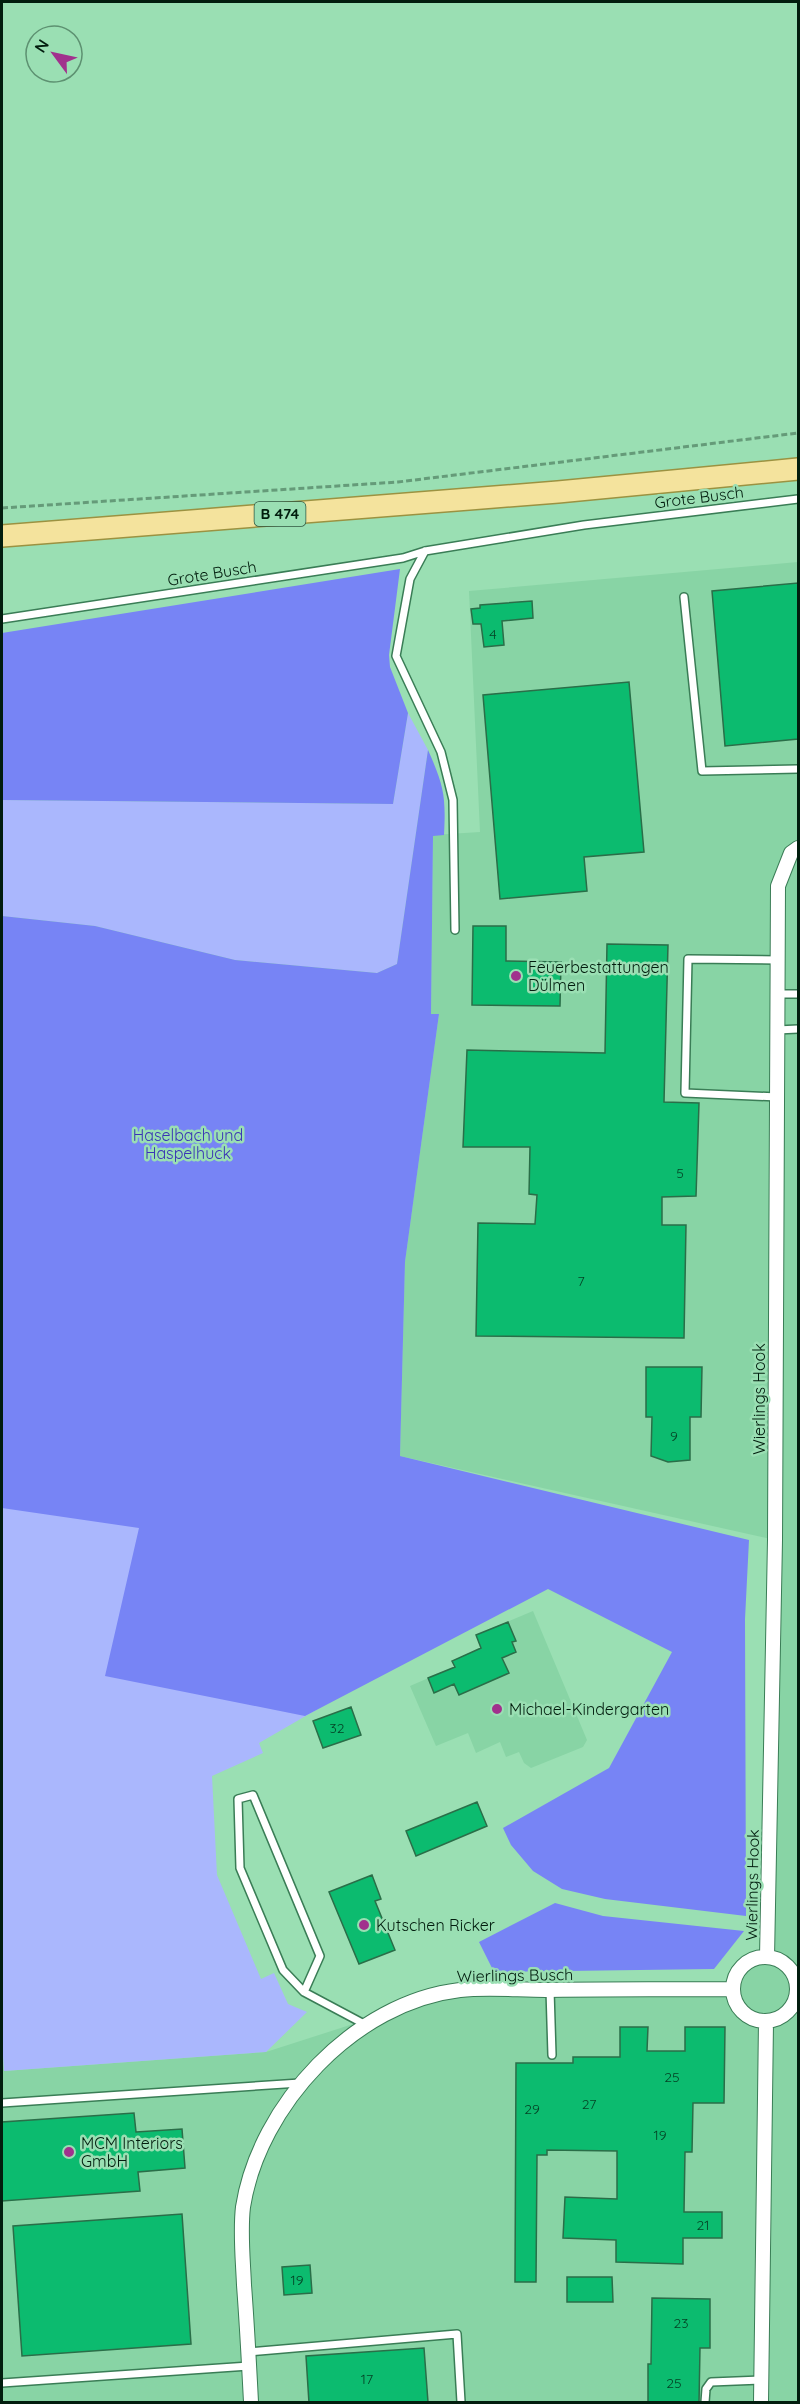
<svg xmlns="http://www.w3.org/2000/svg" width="800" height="2404" viewBox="0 0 800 2404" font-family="Quicksand,sans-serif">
  <rect width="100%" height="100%" fill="#9adfb3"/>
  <path fill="#88d4a5" d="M 798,562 L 798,2402 L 2,2402 L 2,2040 L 4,2071 L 266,2052 L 459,1990 L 733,1989 L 738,1971 L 744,1964 L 752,1959 L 767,1957 L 775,1540 L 400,1456 L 405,1262 L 439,1014 L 431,1014 L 433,835 L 480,832 L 469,591 Z
    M 533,1611 L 587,1740 L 583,1747 L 531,1768 L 524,1763 L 519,1752 L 506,1757 L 500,1742 L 476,1753 L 468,1733 L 436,1746 L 410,1686 L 454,1667 L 452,1661 L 481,1648 L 476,1635 Z"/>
  <path fill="#aab7fd" d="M 408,713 L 428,750 L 397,964 L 377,973 L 235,960 L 95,926 L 2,916 L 2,800 L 393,804 Z
    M 2,922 L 316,1710 L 259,1743 L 263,1753 L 212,1776 L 217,1875 L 261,1979 L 274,1973 L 288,2004 L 307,2012 L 266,2052 L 4,2071 L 2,2040 Z"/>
  <path fill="#7784f5" d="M 400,569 L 389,655 L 390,667 L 408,713 L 393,804 L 2,800 L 2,633 Z
    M 428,750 C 444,786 446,796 444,835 L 433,836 L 431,1014 L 439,1014 L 405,1262 L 400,1456 L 749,1540 L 745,1619 L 746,1916 L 605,1899 L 562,1889 L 533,1871 L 511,1845 L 503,1828 L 609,1768 L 672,1652 L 548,1589 L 305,1716 L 105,1676 L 139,1528 L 2,1508 L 2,916 L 95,926 L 235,960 L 377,973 L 397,964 Z
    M 555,1903 L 603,1916 L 744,1931 L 714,1969 L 494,1972 L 479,1942 Z"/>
  <path fill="#0cbb6f" stroke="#2a6e48" stroke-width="1.5" d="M 798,583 L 798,739 L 725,746 L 712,591 Z
    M 532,601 L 533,618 L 502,621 L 504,645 L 484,647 L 481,624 L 473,624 L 471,609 L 480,608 L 480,605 Z
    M 629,682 L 644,852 L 584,857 L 587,891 L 500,899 L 483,695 Z
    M 473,926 L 506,926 L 506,961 L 561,962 L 560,1006 L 472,1005 Z
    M 607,944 L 668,945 L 664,1102 L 699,1103 L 696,1196 L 662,1197 L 662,1225 L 686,1225 L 684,1338 L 476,1336 L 478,1223 L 535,1224 L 537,1195 L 529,1194 L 530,1147 L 463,1147 L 467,1050 L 605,1053 Z
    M 646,1367 L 702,1367 L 701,1417 L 690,1417 L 690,1460 L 668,1462 L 651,1456 L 652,1417 L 646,1417 Z
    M 508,1622 L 516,1641 L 512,1642 L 516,1652 L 502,1658 L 509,1673 L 459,1695 L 454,1684 L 434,1693 L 428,1678 L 455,1667 L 452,1661 L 481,1648 L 476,1635 Z
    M 351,1707 L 361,1735 L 323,1748 L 313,1721 Z
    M 477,1802 L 487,1826 L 416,1856 L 406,1831 Z
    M 372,1875 L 381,1899 L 375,1901 L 395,1950 L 359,1964 L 329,1892 Z
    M 620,2027 L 648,2027 L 647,2051 L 685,2051 L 685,2027 L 725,2027 L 724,2103 L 693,2103 L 692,2152 L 685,2152 L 684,2212 L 722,2212 L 722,2238 L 683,2238 L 683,2264 L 616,2262 L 616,2240 L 563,2238 L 565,2197 L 617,2199 L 617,2151 L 547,2150 L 547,2155 L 537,2155 L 536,2282 L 515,2282 L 516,2063 L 573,2063 L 573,2057 L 620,2057 Z
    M 134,2113 L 136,2132 L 182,2129 L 185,2168 L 138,2172 L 140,2191 L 2,2201 L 2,2122 Z
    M 182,2214 L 191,2344 L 22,2356 L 13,2226 Z
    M 310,2265 L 312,2293 L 284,2295 L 282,2267 Z
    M 567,2277 L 612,2277 L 613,2302 L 567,2302 Z
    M 652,2298 L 710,2299 L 710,2348 L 700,2348 L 699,2403 L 648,2403 L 648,2364 L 651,2364 Z
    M 424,2348 L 428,2402 L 309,2403 L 306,2356 Z"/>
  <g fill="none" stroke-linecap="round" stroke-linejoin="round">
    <defs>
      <path id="lane" d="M 425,551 L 410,579 L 396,656 L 441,752 L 453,800 L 455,930
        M 684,597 L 702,771 L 798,769
        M 2,619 L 403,558 L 425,551 L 584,525 L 798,499
        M 777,994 L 798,994
        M 777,1030 L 798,1029
        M 777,1097 L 685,1093 L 688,959 L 778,960
        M 550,1990 L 552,2055
        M 304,1992 L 320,1956 L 253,1795 L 238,1799 L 240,1868 L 283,1970 L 304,1992 L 366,2025
        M 2,2103 L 300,2083
        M 248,2352 L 457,2334 L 461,2402
        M 2,2383 L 249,2366
        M 705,2402 L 706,2389 L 711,2382 L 761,2380"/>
      <path id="street" d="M733 1989a32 32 0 1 1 64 0a32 32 0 1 1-64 0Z
        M 767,1957 L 775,1540 L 778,886 L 791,853 L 798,848
        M 251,2402 C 249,2363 247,2324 244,2285 C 243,2260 240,2232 243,2207 C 259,2105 355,2002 460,1990 C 488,1987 518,1990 546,1990 C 609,1989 671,1989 733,1989
        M 761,2402 L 766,2022"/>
      <path id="primary" d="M 2,536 L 558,492 L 798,469"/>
    </defs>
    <use href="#lane" stroke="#3a7d56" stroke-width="10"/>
    <use href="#street" stroke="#3a7d56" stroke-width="16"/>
    <use href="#primary" stroke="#9b9241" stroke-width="24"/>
    <path stroke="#659b79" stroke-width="3" stroke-dasharray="6 3" stroke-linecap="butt" d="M 2,508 L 398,482 L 798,433"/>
    <use href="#lane" stroke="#fff" stroke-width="7"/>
    <use href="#street" stroke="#fff" stroke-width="14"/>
    <use href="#primary" stroke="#f4e39d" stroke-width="21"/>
  </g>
  <g fill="#a1318d" stroke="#9adfb3" stroke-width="2">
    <circle cx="516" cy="976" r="6"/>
    <circle cx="497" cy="1709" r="6"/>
    <circle cx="364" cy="1925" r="6"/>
    <circle cx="69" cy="2152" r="6"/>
  </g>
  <g text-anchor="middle" stroke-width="5" stroke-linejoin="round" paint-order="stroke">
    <g font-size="14" fill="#044426">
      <text x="493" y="639">4</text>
      <text x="680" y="1178">5</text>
      <text x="581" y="1286">7</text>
      <text x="674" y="1441">9</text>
      <text x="337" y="1733">32</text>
      <text x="672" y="2082">25</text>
      <text x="589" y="2109">27</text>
      <text x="532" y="2114">29</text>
      <text x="660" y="2140">19</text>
      <text x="703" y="2230">21</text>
      <text x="297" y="2285">19</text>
      <text x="681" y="2328">23</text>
      <text x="367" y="2384">17</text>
      <text x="674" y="2388">25</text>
    </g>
    <rect fill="#9adfb3" stroke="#305740" stroke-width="1.5" x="254.5" y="502" width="51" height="24" rx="4.5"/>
    <g font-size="15" font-weight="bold" fill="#021d0e">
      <text x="280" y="519">B 474</text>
    </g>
    <g font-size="16" fill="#021d0e" stroke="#9adfb3">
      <text transform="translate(699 497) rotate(-7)" y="6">Grote Busch</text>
      <text transform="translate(212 573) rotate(-9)" y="6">Grote Busch</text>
      <text transform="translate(759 1399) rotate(-90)" y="6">Wierlings Hook</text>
      <text transform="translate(752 1885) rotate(-89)" y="6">Wierlings Hook</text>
      <text transform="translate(515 1975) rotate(-1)" y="6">Wierlings Busch</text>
    </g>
    <g font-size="16" fill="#021d0e" stroke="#9adfb3" text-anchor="start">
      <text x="528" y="973">Feuerbestattungen<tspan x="528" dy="18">Dülmen</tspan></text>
      <text x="509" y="1715">Michael-Kindergarten</text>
      <text x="376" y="1931">Kutschen Ricker</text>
      <text x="81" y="2149">MCM Interiors<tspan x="81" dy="18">GmbH</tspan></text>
    </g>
    <g font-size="16" fill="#3933b6" stroke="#9adfb3">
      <text x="188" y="1141">Haselbach und<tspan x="188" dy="18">Haspelhuck</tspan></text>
    </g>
  </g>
  <rect width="800" height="2404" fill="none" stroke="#021d0e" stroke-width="6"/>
  <g transform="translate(54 54) rotate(303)"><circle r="28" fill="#9adfb3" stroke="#5d9171" stroke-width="1.5"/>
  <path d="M0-4.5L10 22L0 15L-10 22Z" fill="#a1318d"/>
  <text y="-9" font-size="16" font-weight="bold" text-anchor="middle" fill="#021d0e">N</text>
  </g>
</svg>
